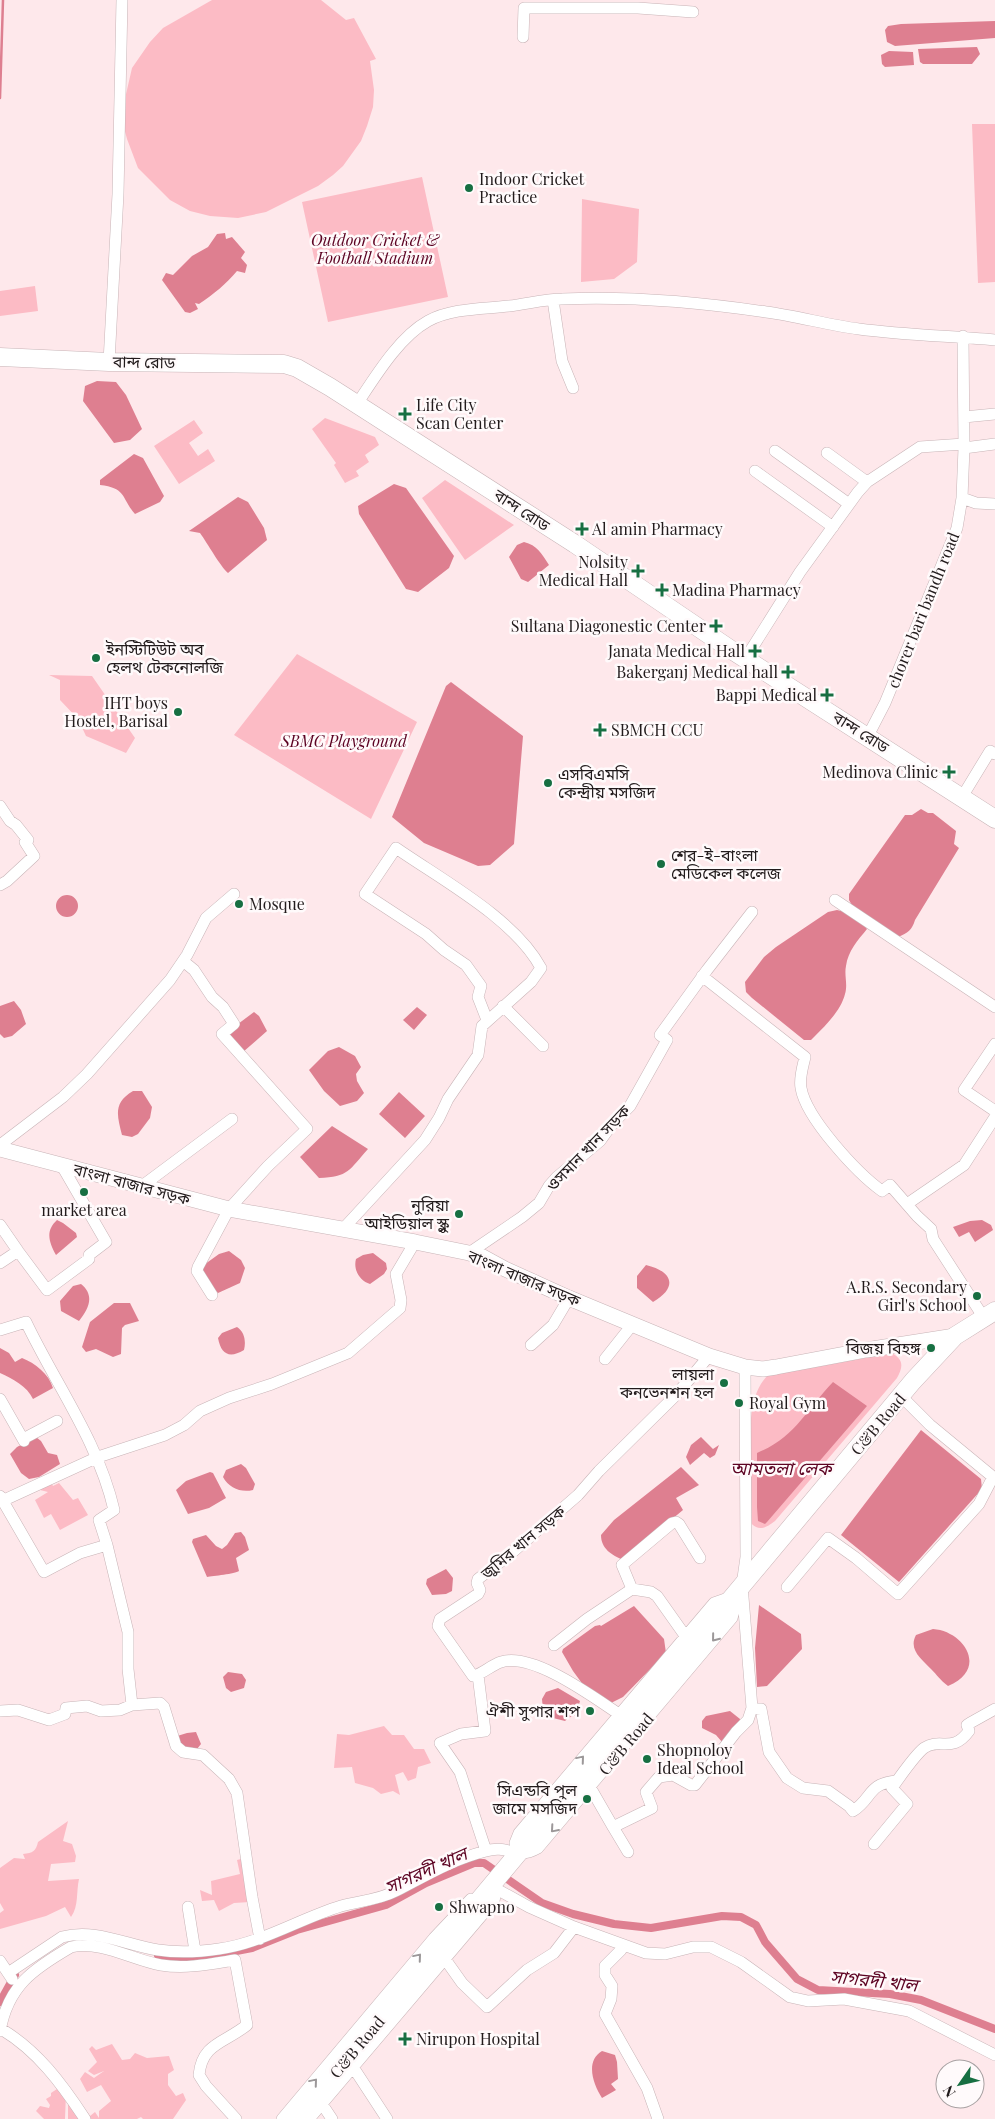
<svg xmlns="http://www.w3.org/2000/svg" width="995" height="2119" viewBox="0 0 995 2119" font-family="'Playfair Display','Noto Sans Bengali',serif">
  <rect width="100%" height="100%" fill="#fee8eb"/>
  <path fill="#fcbbc5" d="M 212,0 L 321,0 L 346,20 L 354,18 L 376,59 L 370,61 L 374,90 L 373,107 L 367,126 L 361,141 L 343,166 L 333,175 L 318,186 L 266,212 L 238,218 L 210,216 L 190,211 L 170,200 L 138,168 L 127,139 L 121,116 L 132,68 L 150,42 L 163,28 Z
    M 972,124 L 995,124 L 995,282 L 978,283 Z
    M 422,177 L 448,297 L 328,322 L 302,202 Z
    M 582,199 L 639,209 L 637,262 L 614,279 L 581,282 Z
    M 35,286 L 38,311 L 0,316 L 0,291 Z
    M 325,418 L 375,437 L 379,445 L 365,455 L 369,462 L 356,471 L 359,476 L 345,483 L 334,465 L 336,463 L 312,429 Z
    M 194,420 L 203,433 L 189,443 L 198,456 L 208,449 L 215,461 L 179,484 L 154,446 Z
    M 445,480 L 514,525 L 465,560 L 422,498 Z
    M 297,654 L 417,722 L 371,819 L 234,735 Z
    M 49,675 L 92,676 L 135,738 L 126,753 L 86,736 L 78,719 L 60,700 L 60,680 Z
    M 892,1353 C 904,1360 903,1367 897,1378 L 775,1521 C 766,1528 758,1532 750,1522 L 751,1418 C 753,1402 756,1388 767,1376 Z
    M 51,1483 L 53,1486 L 59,1483 L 73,1500 L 78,1498 L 88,1515 L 60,1530 L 51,1514 L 44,1518 L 35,1500 L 48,1492 L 40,1490 Z
    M 384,1726 L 392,1735 L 404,1735 L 414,1749 L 424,1749 L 431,1763 L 418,1767 L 416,1778 L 408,1781 L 403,1772 L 395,1775 L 400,1795 L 393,1791 L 381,1794 L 373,1788 L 355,1783 L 352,1767 L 334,1768 L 337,1734 L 349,1735 Z
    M 68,1821 L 63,1841 L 72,1844 L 76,1856 L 75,1862 L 51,1864 L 48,1881 L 79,1879 C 76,1892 79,1906 71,1917 L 65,1907 L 46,1916 L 0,1929 L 0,1913 L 4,1910 L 0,1903 L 0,1868 L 14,1858 L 25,1859 L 23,1854 C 33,1853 36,1851 38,1842 Z
    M 245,1858 L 250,1902 L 234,1903 L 219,1911 L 214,1900 L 202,1901 L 200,1890 L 212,1895 L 211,1881 L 240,1874 L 237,1860 Z
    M 112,2044 L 122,2060 L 130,2059 L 135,2053 L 147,2058 L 169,2056 L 174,2070 L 168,2074 L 168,2085 L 176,2096 L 183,2093 L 186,2100 L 173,2119 L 143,2119 L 141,2117 L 137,2119 L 68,2119 L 68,2092 L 71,2090 L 90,2116 L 95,2112 L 99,2118 L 99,2111 L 111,2101 L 101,2085 L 87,2092 L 80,2079 L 85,2072 L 94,2078 L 104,2071 L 94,2075 L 88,2071 L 97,2062 L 89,2049 L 92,2046 L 96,2050 Z
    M 60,2087 L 66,2093 L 65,2119 L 44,2119 L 36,2111 L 40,2106 L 49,2108 L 50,2105 L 46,2099 L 51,2096 L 51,2093 Z"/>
  <path fill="#de7f90" d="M 995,21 L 995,38 L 895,46 L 887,42 L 885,30 L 888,26 L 901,24 Z
    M 977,47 L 980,54 L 972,64 L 923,64 L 920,62 L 918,49 Z
    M 889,51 L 913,52 L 914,65 L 885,67 L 882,64 L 881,55 Z
    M 225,233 L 226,239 L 232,237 L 245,252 L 241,258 L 247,265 L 245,273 L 237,271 C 226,284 214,294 199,304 L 195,303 L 198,309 L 190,313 L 185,312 L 162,280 L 166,273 L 173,275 L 192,256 L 208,247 L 217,234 Z
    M 97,381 L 116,382 L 126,395 L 142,429 L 130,440 L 114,443 L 83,401 L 85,386 Z
    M 134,454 L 143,458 L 164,496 L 160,502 L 135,514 C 121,498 127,488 100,485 L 100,480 Z
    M 394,484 L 406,488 L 454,556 L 449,568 L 418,592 L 406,589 L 359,514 L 358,506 Z
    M 238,497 L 248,502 L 264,528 L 267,540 L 228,573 C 220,566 208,544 200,533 L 189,531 Z
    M 524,542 C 537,545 542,554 549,565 L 528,582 L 521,579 L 509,557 L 517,545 Z
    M 451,682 L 523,736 L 514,844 L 490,865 L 478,866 L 424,843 L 392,817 L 446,686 Z
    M 921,809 L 928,813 L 933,813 L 956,831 L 954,844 L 959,848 L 915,920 C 912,930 908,933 898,937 L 853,907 L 849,900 L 849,894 L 905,815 L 912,815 Z
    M56 906a11 11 0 1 1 22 0a11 11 0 1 1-22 0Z
    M 837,910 C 848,912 862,920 867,929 C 858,940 848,951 846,966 C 844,975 848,984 845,994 C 841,1010 827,1024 815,1036 L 811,1040 L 804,1040 L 752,998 L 746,992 L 745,982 L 764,957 L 776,947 L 828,912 Z
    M 14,1001 L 21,1010 L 26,1024 L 12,1036 L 4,1038 L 0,1034 L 0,1006 Z
    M 417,1007 L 427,1015 L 414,1030 L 403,1020 Z
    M 254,1012 L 259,1016 L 267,1031 L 243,1052 L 230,1036 L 230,1030 Z
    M 339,1047 L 355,1056 L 361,1067 L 356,1074 L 357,1081 L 364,1093 L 357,1101 L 340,1106 L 324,1091 L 309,1070 L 328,1051 Z
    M 133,1091 L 142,1091 L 152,1107 L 150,1118 L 138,1134 L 132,1137 L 122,1135 C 117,1115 113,1103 133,1091 Z
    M 399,1092 L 425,1116 L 405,1138 L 379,1114 Z
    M 332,1126 L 368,1149 C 349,1170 349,1177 319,1178 L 300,1157 Z
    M 57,1220 L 63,1223 L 76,1233 L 77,1237 L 56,1255 C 49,1242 45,1231 57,1220 Z
    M 982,1220 L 991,1225 L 993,1230 L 975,1242 L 969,1232 L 959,1237 L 953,1227 L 970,1221 Z
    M 229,1251 L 241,1260 L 245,1268 L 240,1283 L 218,1293 L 211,1287 L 201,1267 L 219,1254 Z
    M 373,1253 L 386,1263 L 387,1269 L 384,1274 L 370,1284 C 360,1281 353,1270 356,1259 L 363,1255 Z
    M 646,1265 C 672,1271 679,1287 653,1302 L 637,1288 L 637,1276 Z
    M 81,1284 C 95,1295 89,1309 79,1321 L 61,1311 L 60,1301 L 73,1286 Z
    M 114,1303 L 130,1303 L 139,1321 L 125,1325 L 122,1328 L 121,1354 L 113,1357 L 96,1349 L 86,1352 L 82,1347 L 90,1322 Z
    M 237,1327 C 245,1332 246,1342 244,1350 C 229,1359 221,1354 218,1338 L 222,1333 Z
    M 0,1348 L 9,1353 L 15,1362 L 22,1358 C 35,1363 49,1374 53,1388 L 33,1399 C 27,1386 13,1379 0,1373 Z
    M 833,1382 L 867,1406 L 767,1522 L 765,1524 L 758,1521 L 757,1507 L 757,1453 C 796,1437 806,1410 833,1382 Z
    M 921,1430 L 981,1479 L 982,1489 L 899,1582 L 841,1535 Z
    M 36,1437 L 41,1441 L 48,1453 L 57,1455 L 60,1464 L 39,1477 L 29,1479 L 21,1473 L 10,1454 L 17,1447 Z
    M 701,1437 L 713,1449 L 719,1445 L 715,1455 L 710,1458 L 704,1453 L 690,1465 L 686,1457 L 691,1445 Z
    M 241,1464 L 246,1468 L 255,1484 L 253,1490 C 241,1493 229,1488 223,1477 L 226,1470 Z
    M 681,1467 L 699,1485 L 676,1498 L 683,1510 L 623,1560 C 612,1555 601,1549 601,1535 L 614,1520 Z
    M 210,1472 L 213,1473 L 226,1498 L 209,1508 L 188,1514 L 176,1490 L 186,1481 Z
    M 241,1532 L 245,1537 L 249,1550 L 236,1558 L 239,1571 C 235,1574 213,1576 207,1577 L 192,1542 L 193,1539 L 206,1535 L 216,1546 L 222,1549 L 227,1545 L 235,1533 Z
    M 446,1569 L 453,1578 L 452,1591 L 446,1594 L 432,1595 L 426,1584 L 427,1579 Z
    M 759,1605 L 801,1634 L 802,1649 L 767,1686 L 757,1687 L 755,1648 Z
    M 634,1606 L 664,1639 L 666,1653 L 623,1697 L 611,1703 L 584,1686 L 573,1671 L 562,1652 L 563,1649 L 595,1626 L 600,1625 L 601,1626 Z
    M 933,1629 C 964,1631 989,1669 948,1686 C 940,1680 937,1675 931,1669 C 922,1659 908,1650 916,1635 Z
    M 228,1672 L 242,1674 L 246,1680 L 244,1688 L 231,1692 L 226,1688 L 223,1677 Z
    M 558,1688 L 580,1701 L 576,1715 L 568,1718 L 565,1721 L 549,1717 L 543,1711 L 542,1699 L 546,1692 Z
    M 730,1711 L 740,1719 L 739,1726 L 722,1742 L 716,1735 L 702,1728 L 702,1721 L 706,1716 Z
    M 196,1732 L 201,1744 L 197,1749 L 185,1750 L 174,1737 L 187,1733 Z
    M 602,2051 L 615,2055 L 617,2062 L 618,2079 L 611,2084 L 616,2090 L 602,2098 C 593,2084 585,2061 602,2051 Z"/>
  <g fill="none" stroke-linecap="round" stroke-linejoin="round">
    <path stroke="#de7f90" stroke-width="2.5" d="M 0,98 L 3,0"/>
    <path stroke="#de7f90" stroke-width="8" d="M 158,1955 L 177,1959 L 205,1957 L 252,1948 L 297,1930 L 386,1905 L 426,1883 L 474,1863 L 484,1863 L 542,1903 L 573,1914 L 614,1924 L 651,1928 L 722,1916 L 741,1917 L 756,1925 L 765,1942 L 797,1979 L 818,1990 L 890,1994 L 921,2000 L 995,2029
      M 0,2002 L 15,1975"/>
    <defs>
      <path id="minor" d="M 523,37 L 524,8 L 638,8 L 693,12
        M 553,300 L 562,361 L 573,388
        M 109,362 L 118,194 L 122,0
        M 357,404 C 375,377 399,337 428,321 C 452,308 483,309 509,306 C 527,304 545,299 562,299 C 631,296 698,302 766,312 C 797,316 828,325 859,329 C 904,335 950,336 995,340
        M 964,417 L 995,414
        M 964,448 L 995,444
        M 775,451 L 849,504
        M 827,453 L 867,482
        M 755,471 L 833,527
        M 962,498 L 976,503 L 995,504
        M 749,653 L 800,572 L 858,492 L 867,482 L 920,447 L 964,444
        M 871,730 L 885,703 L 957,528 L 962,498 L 964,448 L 963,336
        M 962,797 L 990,751 L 995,754
        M 0,806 L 10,821 L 16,825 L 28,840 L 25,842 L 34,856 L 7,881 L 0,885
        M 835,900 L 995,1007
        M 183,961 L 194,970 L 212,997 L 223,1007 L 234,1024 L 222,1034 L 307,1129 L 268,1166 L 229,1209 L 198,1267 L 197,1271 L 212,1295
        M 702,976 L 805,1057 C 803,1066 799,1078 801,1088 C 806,1118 857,1173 882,1191 L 890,1185 L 917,1216 L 931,1229 L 933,1239 L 984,1318
        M 503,1006 L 543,1046
        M 995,1044 L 964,1090 L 995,1111
        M 0,1150 L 4,1142 L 63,1097 L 87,1074 L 170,980 L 187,955 L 206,918 L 234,894
        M 142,1186 L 232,1119
        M 907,1204 L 964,1165 L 995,1117
        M 0,1225 L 18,1251 L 0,1263
        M 343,1229 L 425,1140 L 439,1118 L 448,1099 L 478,1055 L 482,1026 L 531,982 L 541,968 C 515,919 442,880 396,848 L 365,894 L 426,934 L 444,950 L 466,965 L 481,986 L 478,997 L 487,1020
        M 18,1251 L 47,1290 L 89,1259 L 89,1255 L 106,1242 L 62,1166
        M 469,1253 L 522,1217 L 539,1203 L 549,1186 L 557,1177 L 600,1141 L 613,1123 L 630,1106 L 667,1040 L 660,1035 L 707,970 L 752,912
        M 0,1330 L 26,1322 C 56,1385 98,1441 114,1510 L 99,1520 L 107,1545 L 128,1632 L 128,1669 L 132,1705 L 160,1703 L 164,1707 L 176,1746 L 183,1752 L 203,1755 L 229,1779 L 237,1793 L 252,1897 L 260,1939
        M 531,1345 L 553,1325 L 569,1298
        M 605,1359 L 632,1325
        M 0,1399 L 24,1441
        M 23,1439 L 57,1421
        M 0,1496 L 44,1572 L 80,1553 L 107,1545
        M 2,1501 L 98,1457 L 165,1435 L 184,1425 L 200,1411 L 229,1398 L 272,1384 L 348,1353 L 400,1308 L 401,1300 L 396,1274 L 415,1242
        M 787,1587 L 828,1538 L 856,1558 L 898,1594 L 979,1504 L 993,1477 L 930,1425 L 901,1396
        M 632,1589 L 622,1565 L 672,1523 L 676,1522 L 679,1524 L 700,1558
        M 554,1645 L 587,1619 L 632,1589 L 651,1592 L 657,1596 L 686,1637
        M 478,1675 L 485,1731 L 461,1734 L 440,1743 L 460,1772 L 486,1851 C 509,1844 515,1861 538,1848 L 732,1618 L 735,1607 L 734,1596 L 714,1603 L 519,1833 L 515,1843 L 518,1854
        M 752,1708 L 761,1709 L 769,1752 L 787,1778 L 803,1788 L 828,1791 L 849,1806 L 853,1811 C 873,1798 867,1784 896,1781
        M 0,1711 L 18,1710 L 49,1720 L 65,1714 L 66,1708 L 87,1706 L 101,1711 L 120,1710 L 132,1705
        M 619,1714 C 593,1697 533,1652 501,1662 C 491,1665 483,1674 473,1676 L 438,1626 L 440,1619 L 478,1594 L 480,1590 L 477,1583 L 478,1579 L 508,1556 L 578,1495 L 599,1471 L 676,1395 L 709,1356
        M 590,1787 L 613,1827 L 652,1808 L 646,1792 L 659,1777 L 673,1775 L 691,1785 L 695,1785 L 736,1732 L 748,1720 L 752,1708 L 742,1585 L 746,1557 L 745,1367
        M 613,1827 L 628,1852
        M 874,1844 L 907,1804 L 892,1788 C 899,1778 915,1755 924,1748 C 941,1737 952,1754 969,1731 L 967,1725 L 970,1723 L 995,1709
        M 491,1886 L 529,1907 L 574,1927 L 646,1953 L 665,1954 L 693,1947 L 711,1947 L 741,1962 L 790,1997 L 808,2001 L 844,1999 L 909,2011 L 995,2055
        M 188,1907 L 195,1951
        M 623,1945 L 621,1950 L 605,1966 L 605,1975 L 612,1986 L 611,1999 L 605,2014 L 647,2088 L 658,2119
        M 445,1959 L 462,1983 L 487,2007 L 527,1970 L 554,1953 L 574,1927
        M 0,1961 L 12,1979
        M 8,1973 L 62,1937 C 95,1928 126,1945 158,1950 C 178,1953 199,1952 219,1949 C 262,1943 299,1919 341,1906 C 359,1901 379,1900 396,1891 C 427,1875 451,1860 486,1851
        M 1,2029 C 37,2050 62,2084 85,2119
        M 0,2031 C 8,1986 33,1969 71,1947 C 101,1940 132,1960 161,1965 C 186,1969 210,1964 235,1960 L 247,2025 C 225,2043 202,2043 199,2075 L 206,2086 L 236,2119
        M 353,2067 L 387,2119
        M 322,2104 L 332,2119
        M 282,2119 L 434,1938 L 471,1899
        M 309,2119 L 494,1901 L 495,1896 L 491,1886"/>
      <path id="major" d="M 0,1149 L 229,1209 L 415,1242 L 469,1253 L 483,1257 L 505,1269 L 569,1298 L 709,1356 L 745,1367 L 763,1369 L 776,1367 L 866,1350 L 955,1336"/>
      <path id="highway" d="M 0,357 L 109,362 L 284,364 L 297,368 L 330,387 L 575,544 L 730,649 L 995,819
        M 296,2119 L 913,1381 L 955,1336 L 995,1311"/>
    </defs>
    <use href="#minor" stroke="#c8b4b7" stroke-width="12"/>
    <use href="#major" stroke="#c8b4b7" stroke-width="16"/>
    <use href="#highway" stroke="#c8b4b7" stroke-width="19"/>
    <use href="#minor" stroke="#fff" stroke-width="11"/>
    <use href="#major" stroke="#fff" stroke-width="15"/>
    <use href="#highway" stroke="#fff" stroke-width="18"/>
  </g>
  <defs><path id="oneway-chevron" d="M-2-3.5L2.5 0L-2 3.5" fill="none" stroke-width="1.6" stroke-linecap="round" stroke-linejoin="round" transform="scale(1.25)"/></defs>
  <g stroke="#9c9899">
    <use href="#oneway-chevron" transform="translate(715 1638) rotate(129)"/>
    <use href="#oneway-chevron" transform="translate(581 1759) rotate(-50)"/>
    <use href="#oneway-chevron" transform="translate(554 1829) rotate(131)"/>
    <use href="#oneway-chevron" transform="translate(418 1957) rotate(-50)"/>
    <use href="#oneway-chevron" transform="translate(314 2082) rotate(-50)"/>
  </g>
  <g fill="#176f42" stroke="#fffafb" stroke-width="2">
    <circle cx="469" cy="188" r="5"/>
    <path d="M402.5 406.5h5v5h5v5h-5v5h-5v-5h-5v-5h5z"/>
    <path d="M579.5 521.5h5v5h5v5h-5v5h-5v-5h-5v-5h5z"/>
    <path d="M635.5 563.5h5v5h5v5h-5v5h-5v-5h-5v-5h5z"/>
    <path d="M659.5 582.5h5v5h5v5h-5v5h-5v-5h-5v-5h5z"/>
    <path d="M713.5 618.5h5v5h5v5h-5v5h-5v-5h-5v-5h5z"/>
    <path d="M752.5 643.5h5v5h5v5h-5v5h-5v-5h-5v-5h5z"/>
    <circle cx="96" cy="658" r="5"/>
    <path d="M785.5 664.5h5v5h5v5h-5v5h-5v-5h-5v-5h5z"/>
    <path d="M824.5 687.5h5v5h5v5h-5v5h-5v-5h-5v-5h5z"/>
    <circle cx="178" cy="712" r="5"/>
    <path d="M597.5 722.5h5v5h5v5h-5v5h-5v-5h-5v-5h5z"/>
    <path d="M946.5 764.5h5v5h5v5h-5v5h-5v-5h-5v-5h5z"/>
    <circle cx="548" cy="783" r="5"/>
    <circle cx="661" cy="864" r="5"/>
    <circle cx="239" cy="904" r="5"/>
    <circle cx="84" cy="1192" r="5"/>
    <circle cx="459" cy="1214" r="5"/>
    <circle cx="977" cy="1296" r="5"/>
    <circle cx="931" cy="1348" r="5"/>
    <circle cx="724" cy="1383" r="5"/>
    <circle cx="739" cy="1403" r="5"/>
    <circle cx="590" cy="1711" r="5"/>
    <circle cx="647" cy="1759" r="5"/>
    <circle cx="587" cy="1799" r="5"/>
    <circle cx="439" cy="1907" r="5"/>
    <path d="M402.5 2031.5h5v5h5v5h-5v5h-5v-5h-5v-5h5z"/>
  </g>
  <g text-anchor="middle" stroke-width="5" stroke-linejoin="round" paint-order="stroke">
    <g font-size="16" fill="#221b1c" stroke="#fffafb" text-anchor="start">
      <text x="479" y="185">Indoor Cricket<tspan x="479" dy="18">Practice</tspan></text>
      <text x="416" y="411">Life City<tspan x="416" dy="18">Scan Center</tspan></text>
      <text x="592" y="535">Al amin Pharmacy</text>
      <text x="628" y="568" text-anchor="end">Nolsity<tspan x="628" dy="18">Medical Hall</tspan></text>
      <text x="672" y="596">Madina Pharmacy</text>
      <text x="706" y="632" text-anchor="end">Sultana Diagonestic Center</text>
      <text x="106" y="655">ইনস্টিটিউট অব<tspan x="106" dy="18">হেলথ টেকনোলজি</tspan></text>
      <text x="745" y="657" text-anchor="end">Janata Medical Hall</text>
      <text x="778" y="678" text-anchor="end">Bakerganj Medical hall</text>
      <text x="817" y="701" text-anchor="end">Bappi Medical</text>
      <text x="168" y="709" text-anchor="end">IHT boys<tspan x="168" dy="18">Hostel, Barisal</tspan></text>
      <text x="611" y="736">SBMCH CCU</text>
      <text x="938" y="778" text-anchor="end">Medinova Clinic</text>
      <text x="558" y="780">এসবিএমসি<tspan x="558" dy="18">কেন্দ্রীয় মসজিদ</tspan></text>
      <text x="671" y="861">শের-ই-বাংলা<tspan x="671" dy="18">মেডিকেল কলেজ</tspan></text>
      <text x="249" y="910">Mosque</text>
      <text x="449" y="1211" text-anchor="end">নুরিয়া<tspan x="449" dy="18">আইডিয়াল স্কুল</tspan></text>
      <text x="84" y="1216" text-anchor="middle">market area</text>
      <text x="967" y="1293" text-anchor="end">A.R.S. Secondary<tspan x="967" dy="18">Girl's School</tspan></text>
      <text x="921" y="1354" text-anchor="end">বিজয় বিহঙ্গ</text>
      <text x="714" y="1380" text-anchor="end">লায়লা<tspan x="714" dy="18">কনভেনশন হল</tspan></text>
      <text x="749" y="1409">Royal Gym</text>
      <text x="580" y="1717" text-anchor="end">ঐশী সুপার শপ</text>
      <text x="657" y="1756">Shopnoloy<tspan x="657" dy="18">Ideal School</tspan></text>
      <text x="577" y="1796" text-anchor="end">সিএন্ডবি পুল<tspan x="577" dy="18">জামে মসজিদ</tspan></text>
      <text x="449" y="1913">Shwapno</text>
      <text x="416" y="2045">Nirupon Hospital</text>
    </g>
    <g font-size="16" font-style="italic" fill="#5c0323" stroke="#fffafb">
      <text x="375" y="246">Outdoor Cricket &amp;<tspan x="375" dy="18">Football Stadium</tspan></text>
      <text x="344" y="747">SBMC Playground</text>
    </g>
    <g font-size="16" fill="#221b1c" stroke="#fffafb">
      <text transform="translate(144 362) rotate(1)" y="6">বান্দ রোড</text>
      <text transform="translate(522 510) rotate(33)" y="6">বান্দ রোড</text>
      <text transform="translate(923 610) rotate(-68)" y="6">chorer bari bandh road</text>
      <text transform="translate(861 732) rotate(32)" y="6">বান্দ রোড</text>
      <text transform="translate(588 1148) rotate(-46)" y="6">ওসমান খান সড়ক</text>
      <text transform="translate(132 1184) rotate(15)" y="6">বাংলা বাজার সড়ক</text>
      <text transform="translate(524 1278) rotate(23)" y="6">বাংলা বাজার সড়ক</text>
      <text transform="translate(878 1424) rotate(-50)" y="6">C&amp;B Road</text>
      <text transform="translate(523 1542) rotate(-40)" y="6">জুমির খান সড়ক</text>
      <text transform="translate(626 1744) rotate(-50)" y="6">C&amp;B Road</text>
      <text transform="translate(357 2047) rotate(-50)" y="6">C&amp;B Road</text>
    </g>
    <g font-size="18" font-style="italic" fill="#5d0423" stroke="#fffafb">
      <text x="781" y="1475">আমতলা লেক</text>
      <text transform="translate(426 1871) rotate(-24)" y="6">সাগরদী খাল</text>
      <text transform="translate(874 1981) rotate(6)" y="6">সাগরদী খাল</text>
    </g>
  </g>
  <g transform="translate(960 2084) rotate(236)"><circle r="24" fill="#fffafb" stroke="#a7a1a2"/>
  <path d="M0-4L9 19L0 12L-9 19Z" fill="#176f42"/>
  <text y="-8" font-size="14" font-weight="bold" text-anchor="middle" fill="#221b1c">N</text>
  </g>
</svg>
